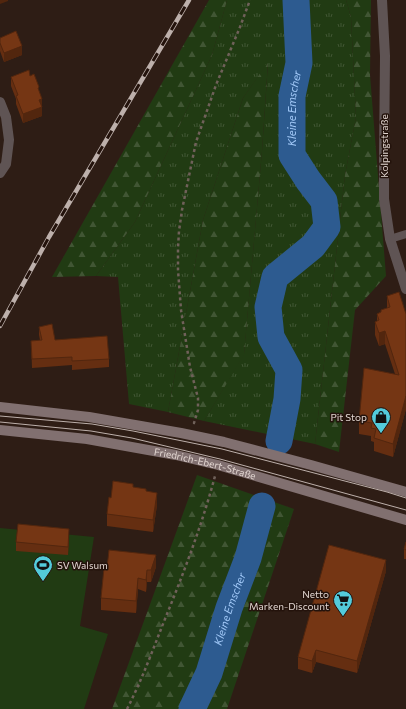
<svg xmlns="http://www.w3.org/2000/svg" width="406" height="709" viewBox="0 0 406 709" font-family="Commissioner,sans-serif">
  <defs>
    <pattern id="grass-tufts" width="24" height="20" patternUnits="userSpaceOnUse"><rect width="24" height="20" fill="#213b13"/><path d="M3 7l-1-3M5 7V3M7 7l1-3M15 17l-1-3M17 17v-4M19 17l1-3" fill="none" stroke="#415634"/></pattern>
    <pattern id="forest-firs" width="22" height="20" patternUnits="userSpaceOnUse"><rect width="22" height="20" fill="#213b13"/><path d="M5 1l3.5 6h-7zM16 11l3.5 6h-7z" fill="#415634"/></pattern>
  </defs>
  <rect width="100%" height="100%" fill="#2e1d15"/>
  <path fill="url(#grass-tufts)" d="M 227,0 L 346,0 L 351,17 L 356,117 L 345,175 L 315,444 L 204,421 L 244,354 L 262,151 L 268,63 L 243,98 L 203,220 L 168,412 L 129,404 L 118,277 L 96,276 L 135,222 L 212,55 Z"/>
  <path fill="url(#forest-firs)" d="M 209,0 L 227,0 L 212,55 L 135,222 L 96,276 L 52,277 Z
    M 346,0 L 371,0 L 370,75 L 386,276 L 355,310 L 339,452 L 315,444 L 345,175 L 356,117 L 351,17 Z
    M 268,62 L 262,151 L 244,355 L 204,421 L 168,412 L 203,220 L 243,98 Z
    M 197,475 L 294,509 L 227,709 L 112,709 Z"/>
  <path fill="#213b13" d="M 0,528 L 94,537 L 80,626 L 108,634 L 84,709 L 0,709 Z"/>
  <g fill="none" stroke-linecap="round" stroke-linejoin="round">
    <g stroke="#2d5b90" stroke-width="27">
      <path id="s1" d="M 279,441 L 287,399 L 289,370 L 271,337 L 268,307 L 275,277 L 313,246 L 327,227 L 324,201 L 308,180 L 292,155 L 292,96 L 299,63 L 296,0"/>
      <path id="s2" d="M 192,709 L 209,673 L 229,608 L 248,558 L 262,506"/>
    </g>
    <path stroke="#70615a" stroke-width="2.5" stroke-dasharray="3 3" stroke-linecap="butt" d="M 195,423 L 194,423 L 198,410 L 198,398 L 190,367 L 181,310 L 178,270 L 178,248 L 179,231 L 182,210 L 196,142 L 216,85 L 240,27 L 250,0
      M 127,709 C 142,680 153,649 165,619 C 184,572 202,525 215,476"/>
    <path stroke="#5f5454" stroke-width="8" d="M 390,239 L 406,234"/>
    <path stroke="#5f5454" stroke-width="10" d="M 382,0 L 385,56 L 384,162 L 384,199 L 390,239 L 406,289
      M 0,102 L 6,117 L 9,140 L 6,164 L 0,173"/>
    <g stroke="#817070" stroke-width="10">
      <path d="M 0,407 L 89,417 L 181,433 L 224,442 L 311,465 L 406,492"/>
      <path id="s3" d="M 0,430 L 87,439 L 176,455 L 218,465 L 406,520"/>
    </g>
    <path stroke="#bdb0ab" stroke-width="1" d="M 0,416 L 92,424 L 133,431 L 222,449 L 387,492 L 406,498
      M 0,422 L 91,431 L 132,438 L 220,459 L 406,510"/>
    <defs>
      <path id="rail" d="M 0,326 L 49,237 L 189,0"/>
    </defs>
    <use href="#rail" stroke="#bdb0ab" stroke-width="4.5"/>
    <use href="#rail" stroke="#24130c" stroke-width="3" stroke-dasharray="9" stroke-linecap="butt"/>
  </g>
  <path fill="#652e11" d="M 0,38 L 22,55 L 4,62 L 0,51 Z
    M 30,76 L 39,92 L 42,99 L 42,116 L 23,123 L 16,104 L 16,99 L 11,86 L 11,77 Z
    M 387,296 L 406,314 L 406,410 L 406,409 L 393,457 L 374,451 L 374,442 L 371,441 L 371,436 L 359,434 L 359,421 L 395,374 L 385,344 L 379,346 L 375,335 L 375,322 L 377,321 L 377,314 L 381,312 L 381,310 L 387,308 Z
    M 39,327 L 55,340 L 109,359 L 109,367 L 72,370 L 72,365 L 32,368 L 31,341 L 40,340 L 39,335 Z
    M 133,487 L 146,492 L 157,505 L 153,532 L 107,526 L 107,514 L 111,498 Z
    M 69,537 L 68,555 L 16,551 L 16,542 Z
    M 406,542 L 406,559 L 404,559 L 404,549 Z
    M 156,567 L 151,582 L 147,582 L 146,592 L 138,589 L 136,613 L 101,610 L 101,598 L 104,568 Z
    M 386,571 L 357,673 L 316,662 L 312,673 L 298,669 L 298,657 Z"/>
  <path fill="#52260e" d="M 0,0 L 8,0 L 8,1 L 0,4 Z
    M 22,46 L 22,55 L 4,62 L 4,53 Z
    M 42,99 L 42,107 L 39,100 Z
    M 42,107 L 42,116 L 23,123 L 23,114 Z
    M 385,331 L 385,344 L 379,346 L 379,333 Z
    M 406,396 L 406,409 L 393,457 L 393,444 Z
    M 157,493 L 157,505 L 153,532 L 153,520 Z
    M 69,529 L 69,537 L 68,555 L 68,547 Z
    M 156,555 L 156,567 L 151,582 L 151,570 Z
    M 386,560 L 386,571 L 357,673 L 357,661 Z
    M 147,570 L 147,582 L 146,592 L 146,580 Z
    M 138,578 L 138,589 L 136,613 L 136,601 Z
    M 316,650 L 316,662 L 312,673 L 312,661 Z"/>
  <path fill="#753614" stroke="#52260e" d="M 16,31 L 22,46 L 4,53 L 0,43 L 0,38 Z
    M 29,70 L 30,76 L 34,74 L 39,87 L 38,88 L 42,99 L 39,100 L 42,107 L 23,114 L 16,96 L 18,95 L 11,77 Z
    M 399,292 L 406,314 L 406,397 L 406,396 L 393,444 L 374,438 L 376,429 L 371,428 L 372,423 L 359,421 L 364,368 L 399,375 L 385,331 L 379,333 L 375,322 L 379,320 L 377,314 L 381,312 L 381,310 L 390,307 L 387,296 Z
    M 52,324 L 55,340 L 107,336 L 109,359 L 72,361 L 72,357 L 32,359 L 31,341 L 42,340 L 39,327 Z
    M 113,481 L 133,484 L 133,487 L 146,489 L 146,491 L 157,493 L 153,520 L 107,514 L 109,497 L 111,498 Z
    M 18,524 L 69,529 L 68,547 L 16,542 Z
    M 406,542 L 406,550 L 404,549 Z
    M 329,545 L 386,560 L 357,661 L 316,650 L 312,661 L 298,657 Z
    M 109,550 L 156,555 L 151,570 L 147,570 L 146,580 L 138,578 L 136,601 L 101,598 L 104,568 L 107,568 Z"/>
  <defs>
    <symbol id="shop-pin" viewBox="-11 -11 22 30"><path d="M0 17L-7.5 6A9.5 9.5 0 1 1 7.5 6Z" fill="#53cbdb" stroke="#24130c"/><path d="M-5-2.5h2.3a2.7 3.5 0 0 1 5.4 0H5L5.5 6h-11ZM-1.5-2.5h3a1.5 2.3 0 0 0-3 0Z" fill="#111"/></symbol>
    <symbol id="stadium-pin" viewBox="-11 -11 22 30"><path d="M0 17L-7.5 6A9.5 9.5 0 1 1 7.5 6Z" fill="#53cbdb" stroke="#24130c"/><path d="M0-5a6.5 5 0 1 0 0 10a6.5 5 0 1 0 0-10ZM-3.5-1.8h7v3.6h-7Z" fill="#111"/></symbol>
    <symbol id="supermarket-pin" viewBox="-11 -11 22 30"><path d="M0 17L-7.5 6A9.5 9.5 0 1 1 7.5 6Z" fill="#53cbdb" stroke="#24130c"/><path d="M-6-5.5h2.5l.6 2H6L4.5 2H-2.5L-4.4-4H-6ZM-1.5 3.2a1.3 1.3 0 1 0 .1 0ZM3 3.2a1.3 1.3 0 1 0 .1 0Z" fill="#111"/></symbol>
  </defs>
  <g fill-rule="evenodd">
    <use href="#shop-pin" x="370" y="406" width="22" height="30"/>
    <use href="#stadium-pin" x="32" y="554" width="22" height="30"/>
    <use href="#supermarket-pin" x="332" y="589" width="22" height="30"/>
  </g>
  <g text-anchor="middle" stroke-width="3" stroke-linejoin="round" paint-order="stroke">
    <g font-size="10" fill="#e1d5d0" stroke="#24130c">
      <text transform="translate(384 146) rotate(-90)" y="4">Kolpingstraße</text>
      <text dy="4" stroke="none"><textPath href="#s3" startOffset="208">Friedrich-Ebert-Straße</textPath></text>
    </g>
    <g font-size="10" fill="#e1d5d0" stroke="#24130c" text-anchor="end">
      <text x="367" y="421">Pit Stop</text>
      <text x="57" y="569" text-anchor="start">SV Walsum</text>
      <text x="329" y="598">Netto<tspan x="329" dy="12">Marken-Discount</tspan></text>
    </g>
    <g font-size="11" font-style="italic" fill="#a2c9f8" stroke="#24130c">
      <text dy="4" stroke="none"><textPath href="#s1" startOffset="372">Kleine Emscher</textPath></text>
      <text dy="4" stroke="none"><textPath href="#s2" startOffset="107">Kleine Emscher</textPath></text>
    </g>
  </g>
</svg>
